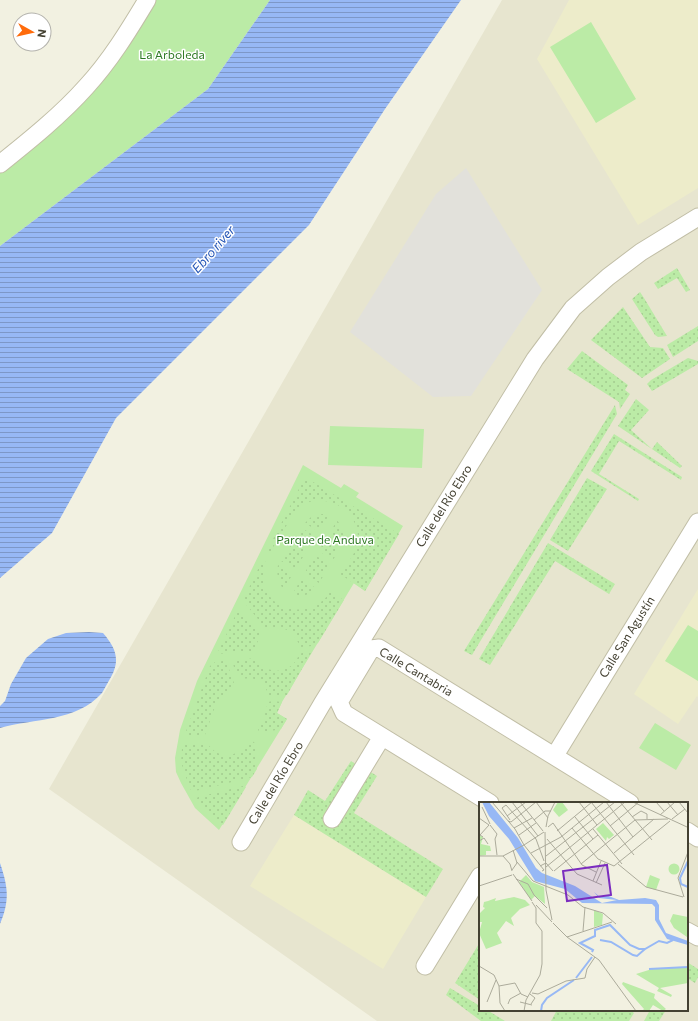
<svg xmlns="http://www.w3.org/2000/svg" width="698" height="1021" viewBox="0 0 698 1021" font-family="Commissioner,sans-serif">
  <defs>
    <pattern id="garden-dots" width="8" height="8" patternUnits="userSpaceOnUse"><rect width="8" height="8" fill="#bbeba6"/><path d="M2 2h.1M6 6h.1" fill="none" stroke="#a2cb8f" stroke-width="1.8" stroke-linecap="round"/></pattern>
    <pattern id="water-rules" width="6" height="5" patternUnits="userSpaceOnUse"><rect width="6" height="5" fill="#97b8f5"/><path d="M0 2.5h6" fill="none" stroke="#7d97c7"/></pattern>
  </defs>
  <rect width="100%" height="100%" fill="#f2f1e1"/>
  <path fill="#e7e5cf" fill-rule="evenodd" d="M 502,0 L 698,0 L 698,1021 L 377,1021 L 49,789 ZM 480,803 L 687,803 L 687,1010 L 480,1010 Z"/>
  <path fill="#edecca" d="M 569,0 L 698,0 L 698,188 L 638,225 L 537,59 Z
    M 698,589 L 698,697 L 697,696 L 678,724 L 634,694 Z
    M 294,815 L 426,897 L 383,969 L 250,886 Z"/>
  <path fill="#bbeba6" d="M 147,0 L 270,0 L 208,89 L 0,246 L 0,164 L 63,111 Z
    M 591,22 L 636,99 L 596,123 L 550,47 Z
    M 330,426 L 424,429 L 422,468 L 328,465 Z
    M 303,465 L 341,488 L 344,484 L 359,493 L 356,497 L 403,526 L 365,591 L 354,583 L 282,702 L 277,713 L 287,719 L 219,830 L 195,808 L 181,783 L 176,772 L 175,758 L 180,730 L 197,681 Z
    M 688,625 L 698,631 L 698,681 L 665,661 Z
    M 655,723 L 691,745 L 676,770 L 639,748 Z"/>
  <path fill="url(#garden-dots)" d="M 677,268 L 690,290 L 686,292 L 677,278 L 658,289 L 654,283 Z
    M 640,292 L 644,298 L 667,336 L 658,337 L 655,335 L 632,299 Z
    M 623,307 L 650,347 L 663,348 L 670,359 L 642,378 L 591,340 Z
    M 698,326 L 698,341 L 673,357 L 667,345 Z
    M 582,351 L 628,385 L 625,390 L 630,394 L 620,409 L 619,402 L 567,369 Z
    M 688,358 L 698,361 L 698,364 L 652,391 L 647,384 L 651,380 Z
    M 636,399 L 649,410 L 631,430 L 652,449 L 657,442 L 682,466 L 680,468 L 618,426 Z
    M 615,405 L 617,414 L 472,655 L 464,651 Z
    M 614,434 L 682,477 L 681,480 L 619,441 L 599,474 L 639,499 L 638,501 L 591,471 Z
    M 305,477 L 399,534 L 365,591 L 340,574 C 347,564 358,551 358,539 C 359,507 319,488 296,510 C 293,513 290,519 288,523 C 282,533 276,543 270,552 L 267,551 Z
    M 587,478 L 607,489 L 568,551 L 550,540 Z
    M 322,514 L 329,515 L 321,528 L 316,530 L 305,523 L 311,517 Z
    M 337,520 C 343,528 345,536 341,545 L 330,538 L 330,533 Z
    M 302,528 L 313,535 L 314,540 L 310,546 L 296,537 Z
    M 293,542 L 307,550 L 296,569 L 281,561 Z
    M 327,543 L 339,550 L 333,560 L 319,551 L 322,545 Z
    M 548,543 L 615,584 L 609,594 L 555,561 L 490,665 L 479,659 Z
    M 315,555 L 330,565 L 319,583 L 304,574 Z
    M 264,557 L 266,558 C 264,567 261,578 265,588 C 276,616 316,616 330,592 L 344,600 L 318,643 L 312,646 L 301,647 L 291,631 L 277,627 L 266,629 L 244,602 L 243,600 Z
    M 278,565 L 293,574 L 283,589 C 278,581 276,574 278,565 Z
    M 301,579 L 316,588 L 306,595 L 292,595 Z
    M 240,610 L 261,635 L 253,651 L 217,654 L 237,612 Z
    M 305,652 L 311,653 L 287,695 L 269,695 C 263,682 258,677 243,679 C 237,674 234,670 233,663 L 235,661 L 254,658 C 259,659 261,665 266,668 C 279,675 295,668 299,654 Z
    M 223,661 C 230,665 231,677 235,685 L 216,704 L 205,735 L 203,736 L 186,735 L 185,734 L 210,666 L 215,662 Z
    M 273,701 L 282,702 L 277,713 L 287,719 L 281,729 L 261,733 L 258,730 L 264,717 L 268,702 Z
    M 251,741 L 254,742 L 255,744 L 257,769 L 252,777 L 200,790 L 193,791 L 190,789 L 181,762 L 182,748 L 185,745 L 207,743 C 221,762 237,757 251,741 Z
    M 351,761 L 357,765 L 324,819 L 335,827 L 369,771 L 377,776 L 354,813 L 443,869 L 426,897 L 294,815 L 308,790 L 325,801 Z
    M 243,786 L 246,787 L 223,825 L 214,818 L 196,799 L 198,797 Z
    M 480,942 L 480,1000 L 455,983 Z
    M 687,962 L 698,969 L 698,977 L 695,983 L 687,978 Z
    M 450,988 L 480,1006 L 480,1010 L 487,1010 L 505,1021 L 481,1021 L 446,995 Z
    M 557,1010 L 630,1010 L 634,1013 L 629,1021 L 551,1021 Z
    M 650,1010 L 666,1010 L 659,1021 L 644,1021 Z"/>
  <path fill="#e2e1db" d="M 466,168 L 542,290 L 471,396 L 433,397 L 350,332 L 436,194 Z"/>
  <path fill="url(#water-rules)" d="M 270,0 L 461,0 L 385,109 L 309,225 L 116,418 L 52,533 L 0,578 L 0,246 L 208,89 Z
    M 89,632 L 103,633 C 115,647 121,659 111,677 C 108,682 105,688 102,693 C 76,722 35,718 0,728 L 0,706 L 5,701 L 11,684 L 26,658 L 48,639 L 66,633 Z
    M 0,863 C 8,887 10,900 0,924 Z"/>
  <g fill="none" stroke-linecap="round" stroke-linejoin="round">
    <defs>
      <path id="street" d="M 0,164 C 30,140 61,115 86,87 C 110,61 129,30 147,0
        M 557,752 L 698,522
        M 490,803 L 344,713 L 339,702 L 371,649 L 379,648 L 630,803
        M 332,819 L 380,740
        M 687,831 L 698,838
        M 241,842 L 322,704 L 535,359 L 573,308 L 608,277 L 641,252 L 698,217
        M 687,931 L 698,937
        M 425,966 L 480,876"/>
    </defs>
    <use href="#street" stroke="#c1bea6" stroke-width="19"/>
    <use href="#street" stroke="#fff" stroke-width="17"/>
  </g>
  <g text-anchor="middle" stroke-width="3" stroke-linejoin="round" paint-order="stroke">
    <g font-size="12" fill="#2d7922" stroke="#fff">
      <text x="172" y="59">La Arboleda</text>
      <text x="325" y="544">Parque de Anduva</text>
    </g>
    <g font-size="12" fill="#444132" stroke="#fff">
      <text transform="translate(444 506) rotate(-58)" y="4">Calle del Río Ebro</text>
      <text transform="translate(627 637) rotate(-58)" y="4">Calle San Agustín</text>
      <text transform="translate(416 672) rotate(31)" y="4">Calle Cantabria</text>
      <text transform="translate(276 783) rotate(-59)" y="4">Calle del Río Ebro</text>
    </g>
    <g font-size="13" font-style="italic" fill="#2455b6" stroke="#fff">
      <text transform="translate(213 249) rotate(-49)" y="5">Ebro river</text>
    </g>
  </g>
  <g transform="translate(479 802)">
    <rect width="209" height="209" fill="#f2f1e1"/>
    <path d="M 35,95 L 46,98 L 51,103 L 41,107 L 32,116 L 35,124 L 27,119 L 18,131 L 23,141 L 7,147 L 0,131 L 3,120 L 0,120 L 0,112 L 6,106 L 4,105 L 5,100 L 0,102 L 5,100 L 9,99 L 17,96 L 16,99 Z" fill="#bbeba6"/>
    <path d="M 79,0 L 83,0 L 89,8 L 80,15 L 74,8 ZM189.5 67a5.5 5.5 0 1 1 11 0a5.5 5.5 0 1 1-11 0ZM 171,73 L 181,77 L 177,88 L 167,85 Z" fill="#bbeba6"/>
    <path d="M 124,21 L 135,33 L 130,37 L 128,35 L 127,39 L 117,27 ZM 0,33 L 4,35 L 2,42 L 11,44 L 12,49 L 7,49 L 7,53 L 0,54 ZM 47,73 L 53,80 L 65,85 L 66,102 L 56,94 L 52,98 L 40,80 ZM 115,108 L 124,112 L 123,123 L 115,125 ZM 194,112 L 209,115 L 208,135 L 195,126 L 191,119 ZM 206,165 L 209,166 L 209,181 L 181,186 L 193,193 L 192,195 L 178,189 L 180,186 L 157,172 L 173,167 ZM 144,180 L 176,192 L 175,196 L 187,207 L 184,209 L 174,203 L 170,209 L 163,209 L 165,207 L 143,182 Z" fill="#bbeba6"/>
    <path d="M 3,0 L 10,0 L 39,36 L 57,66 L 63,71 L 96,84 L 123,101 L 138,98 L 120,96 L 115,90 L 121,95 L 127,93 L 140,98 L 166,96 L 177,98 L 180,103 L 180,117 L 187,131 L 209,139 L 209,143 L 188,137 L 176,118 L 176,105 L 173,102 L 103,101 L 86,87 L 56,79 L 30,37 L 10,14 Z" fill="#97b8f5"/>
    <path fill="none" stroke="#97b8f5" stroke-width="2" d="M 209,59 L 201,76 L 202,82 L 209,85M 121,138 L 132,140 L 154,153 L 158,154 L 166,147M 113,150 L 114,148 L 101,141 L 116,134 L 116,128 L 131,123 L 151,143 L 160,147 L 166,147 L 180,139 L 188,141 L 194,138M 170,167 L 209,165M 97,176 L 113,155M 62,209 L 63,203 L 68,196 L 95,178"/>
    <path fill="none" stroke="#acab9b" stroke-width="1" d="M 13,0 L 36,27 L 45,43 L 65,30M 33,0 L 59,34M 41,0 L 64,29M 100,0 L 118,23M 112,0 L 155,53M 127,0 L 154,35M 141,0 L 173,38M 154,0 L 208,25M 177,0 L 185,9M 188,0 L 199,13M 200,0 L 209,11M 3,5 L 11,22M 181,13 L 196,0M 28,14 L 47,0M 96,15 L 114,37M 153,15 L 162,9 L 168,12 L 168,17M 0,16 L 10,23M 193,17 L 206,7M 31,18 L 23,6 L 27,3 L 57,37 L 65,59M 55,18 L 66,9 L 72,9M 29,19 L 32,20 L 57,0 L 69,16M 11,23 L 18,32 L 16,37 L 18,53M 131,24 L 160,0M 67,25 L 69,14 L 76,0M 69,25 L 74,21 L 103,63 L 117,70M 35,26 L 53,16M 93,26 L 119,57 L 135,64 L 191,19M 114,27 L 143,62M 78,29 L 113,0M 66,30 L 67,88 L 73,118M 40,33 L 57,21M 4,35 L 1,33 L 10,23M 68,37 L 98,72 L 123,83M 0,39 L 5,36 L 9,42M 52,51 L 82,35 L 125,0M 135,51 L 175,17M 0,54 L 24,54 L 45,43 L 65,68 L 63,69M 24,54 L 31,62 L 33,69M 67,54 L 136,0M 38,60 L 54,79 L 89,93 L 104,105 L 124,111 L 137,122M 102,62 L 156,18 L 189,17M 139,62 L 167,85 L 204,95M 61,64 L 67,61 L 74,69M 67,65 L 146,0M 33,68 L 38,61 L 34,48M 75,69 L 119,33M 34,72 L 53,99M 37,77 L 49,82 L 55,93 L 68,106M 114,79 L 122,59M 117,81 L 126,61M 0,84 L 33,73M 205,95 L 199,76 L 209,50M 57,103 L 73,120M 74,121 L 88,135 L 120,158 L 157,209M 104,129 L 106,105M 88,135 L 133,120M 0,164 L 15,173 L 20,184 L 21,201 L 26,209M 20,184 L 36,181 L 42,192 L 49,195M 53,191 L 59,192 L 87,179 L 106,176 L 108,167 L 116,155M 51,192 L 56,196 L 52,202M 8,200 L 17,178M 41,200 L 53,203M 29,202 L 31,197 L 42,191M 45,209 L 47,198 L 61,173 L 63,162 L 63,129 L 57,121 L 57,106 L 53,100"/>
    <path fill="#7b2cbf" fill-opacity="0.15" stroke="#7b2cbf" stroke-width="2" d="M 128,63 L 132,93 L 88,99 L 84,69 Z"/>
    <rect width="209" height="209" fill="none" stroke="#444132" stroke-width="2"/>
  </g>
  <g transform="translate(32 32) rotate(98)"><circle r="19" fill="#ffffff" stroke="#b4b3ad"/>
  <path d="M0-3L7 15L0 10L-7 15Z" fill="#ff6b0b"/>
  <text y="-6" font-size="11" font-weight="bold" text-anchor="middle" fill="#444132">N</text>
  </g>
</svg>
